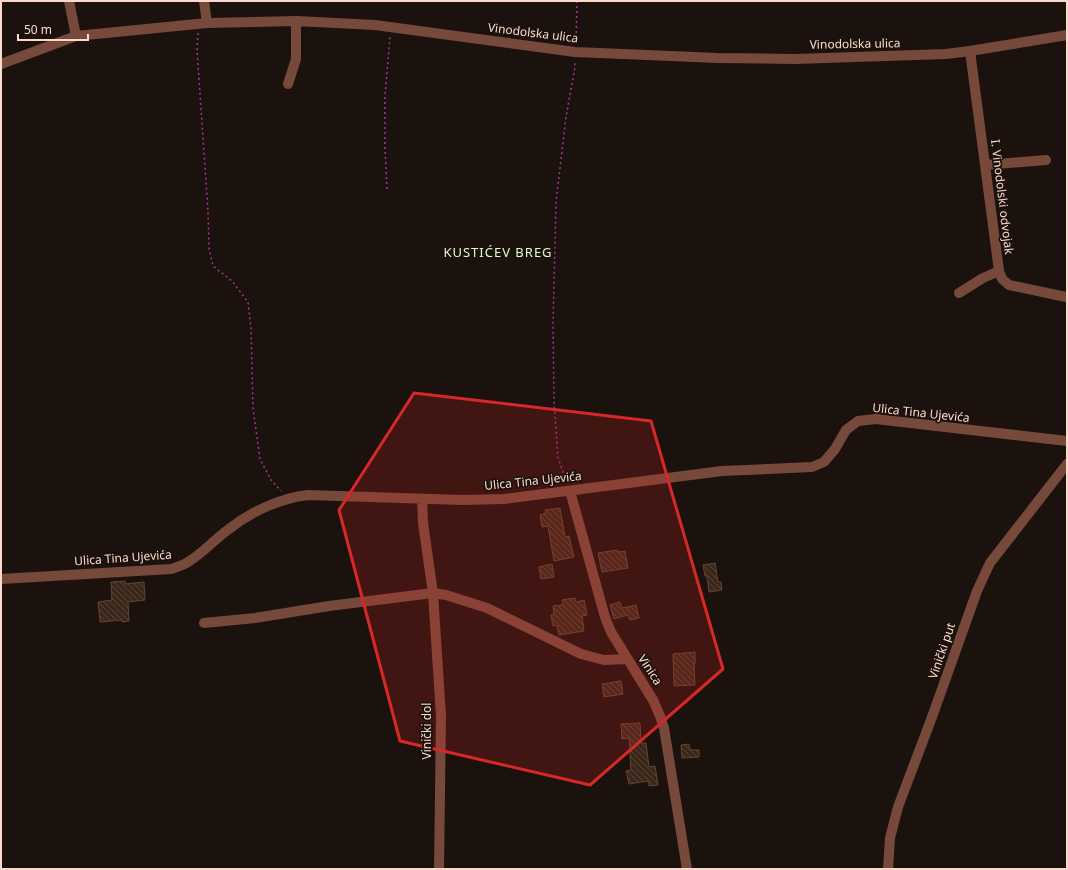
<svg xmlns="http://www.w3.org/2000/svg" width="1068" height="870" viewBox="0 0 1068 870" font-family="'Noto Sans',sans-serif">
  <defs>
    <pattern id="building-back-hatch" width="6" height="6" patternUnits="userSpaceOnUse"><rect width="6" height="6" fill="#3b271a"/><path d="M-1 5l2 2M0 0l6 6M5-1l2 2" fill="none" stroke="#58463a"/></pattern>
  </defs>
  <rect width="100%" height="100%" fill="#1c120d"/>
  <path fill="url(#building-back-hatch)" stroke="#65442e" d="M 560,508 L 565,537 L 569,536 L 574,557 L 554,561 L 548,526 L 542,527 L 540,515 L 546,513 L 545,510 Z
    M 617,550 L 618,552 L 625,551 L 628,568 L 602,572 L 598,553 Z
    M 715,563 L 718,582 L 721,582 L 722,590 L 709,592 L 707,576 L 705,576 L 703,565 Z
    M 552,564 L 554,577 L 541,579 L 539,567 Z
    M 125,581 L 125,584 L 144,582 L 145,600 L 128,602 L 129,621 L 122,622 L 122,620 L 100,622 L 98,602 L 112,600 L 111,582 Z
    M 575,598 L 576,602 L 584,600 L 587,615 L 582,616 L 584,631 L 559,635 L 557,625 L 553,626 L 551,615 L 554,614 L 553,606 L 563,605 L 562,600 Z
    M 620,602 L 622,608 L 636,605 L 639,618 L 630,620 L 628,615 L 614,619 L 610,605 Z
    M 695,652 L 695,664 L 694,664 L 695,685 L 674,686 L 673,654 Z
    M 621,681 L 623,694 L 604,697 L 602,684 Z
    M 640,723 L 641,743 L 646,743 L 649,767 L 655,766 L 658,785 L 649,786 L 648,781 L 629,784 L 626,771 L 631,770 L 629,738 L 622,739 L 621,724 Z
    M 689,744 L 690,750 L 699,750 L 699,757 L 682,758 L 681,745 Z"/>
  <g fill="none" stroke-linecap="round" stroke-linejoin="round">
    <path stroke="#a53595" stroke-width="1.5" stroke-dasharray="2 3" stroke-linecap="butt" d="M 198,33 L 197,50 L 208,211 L 209,248 L 213,266 L 232,281 L 248,302 L 251,328 L 253,408 L 260,459 L 271,480 L 281,491
      M 576,43 L 577,1
      M 387,189 L 385,147 L 385,95 L 390,37
      M 567,482 L 558,458 L 554,402 L 553,325 L 556,202 L 566,117 L 575,67 L 575,61"/>
    <path stroke="#77493b" stroke-width="10" d="M 69,1 L 76,36
      M 204,1 L 207,23
      M 970,51 L 999,271 L 1002,279 L 1009,285 L 1066,297
      M 1,64 L 76,36 L 207,23 L 296,21 L 375,25 L 575,52 L 718,58 L 795,59 L 946,54 L 970,51 L 1067,35
      M 288,84 L 296,59 L 296,21
      M 985,165 L 1046,160
      M 959,293 L 983,278 L 999,271
      M 570,491 L 605,617 L 611,632 L 653,700 L 660,716 L 664,728 L 687,869
      M 422,499 L 423,523 L 433,593 L 441,716 L 439,869
      M 1,579 L 171,569 C 177,567 184,565 188,562 C 203,553 215,539 229,529 C 250,512 281,498 308,495 L 463,500 L 504,499 L 722,471 L 812,467 L 824,462 L 835,449 L 846,430 L 858,421 L 876,419 L 1067,441
      M 204,623 L 255,618 L 329,606 L 433,593 L 446,595 L 487,608 L 581,654 L 604,660 L 627,659
      M 888,869 L 890,838 L 898,807 L 932,717 L 977,591 L 990,563 L 1067,464"/>
  </g>
  <path fill="#d62828" fill-opacity="0.2" stroke="#d62828" stroke-width="3" stroke-linejoin="round" d="M 414,393 L 651,421 L 723,669 L 590,785 L 400,741 L 339,510 Z"/>
  <g text-anchor="middle" stroke-width="3.5" stroke-linejoin="round" paint-order="stroke">
    <g font-size="12" fill="#fbdacb" stroke="#1c120d">
      <text transform="translate(533 33) rotate(7)" y="4">Vinodolska ulica</text>
      <text transform="translate(855 44) rotate(-1)" y="4">Vinodolska ulica</text>
      <text transform="translate(1002 197) rotate(83)" y="4">I. Vinodolski odvojak</text>
      <text transform="translate(921 413) rotate(6)" y="4">Ulica Tina Ujevića</text>
      <text transform="translate(533 481) rotate(-6)" y="4">Ulica Tina Ujevića</text>
      <text transform="translate(123 558) rotate(-4)" y="4">Ulica Tina Ujevića</text>
      <text transform="translate(942 651) rotate(-71)" y="4">Vinički put</text>
      <text transform="translate(650 670) rotate(57)" y="4">Vinica</text>
      <text transform="translate(427 731) rotate(-90)" y="4">Vinički dol</text>
    </g>
    <g font-size="13" letter-spacing="1" fill="#e1fbcd" stroke="#1c120d">
      <text x="498" y="257">KUSTIĆEV BREG</text>
    </g>
  </g>
  <rect width="1068" height="870" fill="none" stroke="#fbdacb" stroke-width="4"/>
  <path d="M18 34v6h70v-6" fill="none" stroke="#fbdacb" stroke-width="2"/>
  <text x="24" y="34" font-size="12" fill="#fbdacb" stroke="#1c120d" stroke-width="3" paint-order="stroke">50 m</text>
</svg>
